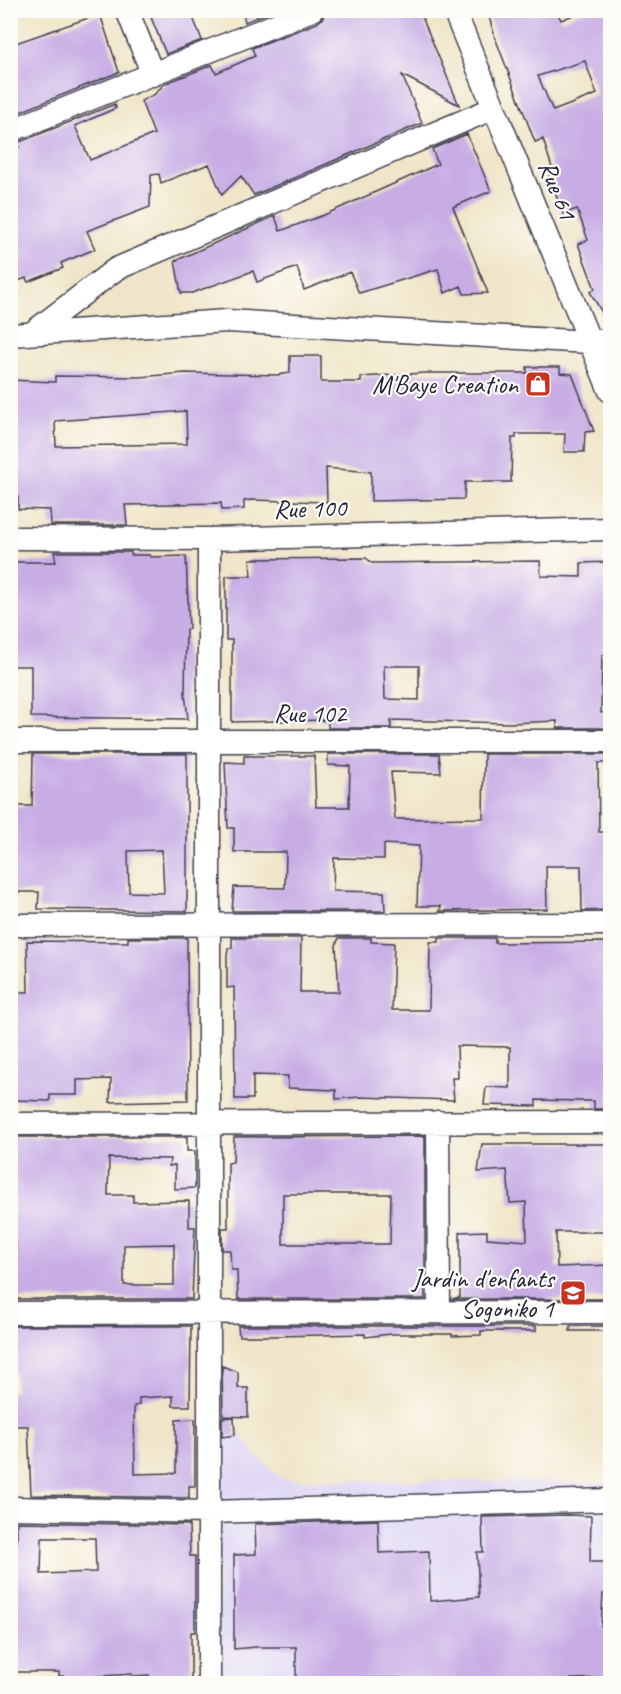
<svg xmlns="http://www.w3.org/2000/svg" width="621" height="1694" viewBox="0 0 621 1694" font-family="Caveat,sans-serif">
  <rect width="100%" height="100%" fill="#fdfcf7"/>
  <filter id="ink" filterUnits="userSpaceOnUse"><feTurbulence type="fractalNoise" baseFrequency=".0167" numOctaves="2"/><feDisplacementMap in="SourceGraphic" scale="12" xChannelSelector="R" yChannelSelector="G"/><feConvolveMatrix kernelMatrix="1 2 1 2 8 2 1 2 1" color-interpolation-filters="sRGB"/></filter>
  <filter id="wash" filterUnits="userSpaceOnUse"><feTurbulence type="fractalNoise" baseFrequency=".008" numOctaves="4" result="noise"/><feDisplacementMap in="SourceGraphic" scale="24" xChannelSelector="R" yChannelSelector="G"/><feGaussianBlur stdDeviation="1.35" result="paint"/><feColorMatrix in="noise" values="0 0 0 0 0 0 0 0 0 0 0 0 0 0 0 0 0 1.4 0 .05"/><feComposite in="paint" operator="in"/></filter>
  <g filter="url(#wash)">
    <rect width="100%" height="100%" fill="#f0e5c8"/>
    <path fill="#ded5f5" d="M 241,1434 L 257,1456 L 282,1479 L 610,1483 L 610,1683 L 217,1682 L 219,1440 Z"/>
    <g id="blocks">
      <path fill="#c8ade5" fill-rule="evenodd" d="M 148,10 L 190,10 L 202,40 L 166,54 Z
        M 242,10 L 274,10 L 245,22 Z
        M 325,10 L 419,10 L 459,105 L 402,75 L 422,123 L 254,195 L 241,176 L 222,195 L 209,164 L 161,183 L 159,174 L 151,175 L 150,207 L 87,231 L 95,249 L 61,263 L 63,268 L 28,282 L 26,278 L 10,284 L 10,150 L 19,147 L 17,143 L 115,104 L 116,108 L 75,126 L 90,160 L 154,134 L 141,101 L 155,94 L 164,84 L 212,65 L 216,73 L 255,56 L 252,48 L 317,23 L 323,18 Z
        M 508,10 L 556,10 L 561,20 L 586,10 L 610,10 L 610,326 L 590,292 L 595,289 L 578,244 L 588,240 L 577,209 L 563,214 L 549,176 L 554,174 L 543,139 L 535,142 L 496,40 L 489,17 ZM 585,61 L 597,94 L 553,111 L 538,76 Z
        M 100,14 L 119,72 L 10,116 L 10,45 Z
        M 467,134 L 491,191 L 453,207 L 488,293 L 464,294 L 461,286 L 445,293 L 438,269 L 359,293 L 350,272 L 304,290 L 297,267 L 257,282 L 253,271 L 192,293 L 181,293 L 175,261 L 275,216 L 280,231 L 324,215 L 438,164 L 432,149 Z
        M 290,356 L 321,356 L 321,382 L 361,382 L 361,377 L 425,373 L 527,373 L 527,367 L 560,367 L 560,373 L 572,374 L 594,431 L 585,432 L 584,452 L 564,452 L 565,434 L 516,434 L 516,438 L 512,438 L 511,482 L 465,482 L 464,499 L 371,501 L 371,472 L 326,468 L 327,502 L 251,500 L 244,501 L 244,509 L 222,510 L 221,503 L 125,505 L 127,525 L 51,525 L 50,510 L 18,509 L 18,497 L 10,497 L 10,380 L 55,382 L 55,376 L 140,377 L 185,373 L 277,375 L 290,373 ZM 186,411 L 187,444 L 56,446 L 55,421 Z
        M 54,552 L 131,552 L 131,555 L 150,555 L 150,557 L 186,556 L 189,629 L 186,629 L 185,693 L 188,719 L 31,717 L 31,666 L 10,666 L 10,562 L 56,562 Z
        M 366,558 L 372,563 L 540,561 L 541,576 L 581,577 L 581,563 L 610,562 L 610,655 L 602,655 L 601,713 L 610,712 L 610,728 L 557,728 L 557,721 L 510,723 L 391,720 L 391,728 L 328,728 L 328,720 L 232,722 L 232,640 L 226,640 L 226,576 L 251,576 L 250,559 ZM 384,666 L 419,666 L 419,700 L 385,699 Z
        M 33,754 L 187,754 L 187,911 L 38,909 L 39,892 L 10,892 L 12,806 L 32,806 ZM 162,850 L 164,893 L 129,892 L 128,851 Z
        M 328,754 L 439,754 L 441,773 L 391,772 L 395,819 L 483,818 L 484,754 L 610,754 L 610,763 L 598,763 L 599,832 L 610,832 L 609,910 L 582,911 L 581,866 L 546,866 L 547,909 L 440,911 L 441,906 L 417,906 L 419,846 L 384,844 L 384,859 L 334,858 L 333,891 L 384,892 L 385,911 L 232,911 L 234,887 L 285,888 L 286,852 L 234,852 L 234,828 L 228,828 L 225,762 L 244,763 L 244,756 L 314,756 L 316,807 L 349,807 L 350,766 L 328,765 Z
        M 128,938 L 187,938 L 188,1100 L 110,1102 L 111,1079 L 77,1080 L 77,1095 L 50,1095 L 50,1101 L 10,1100 L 10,992 L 28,992 L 27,941 L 128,942 Z
        M 232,938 L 301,938 L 300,992 L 339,992 L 336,945 L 339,938 L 371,938 L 371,942 L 394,943 L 392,1010 L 429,1010 L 430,942 L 439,942 L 439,938 L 495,938 L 495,943 L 610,942 L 610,1109 L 594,1109 L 594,1101 L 580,1101 L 536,1100 L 536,1106 L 484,1105 L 486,1087 L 510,1088 L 510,1047 L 457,1046 L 458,1078 L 452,1078 L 454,1100 L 360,1097 L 336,1099 L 336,1090 L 288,1088 L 288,1076 L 253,1075 L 253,1099 L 235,1099 L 234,987 L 227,988 L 227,956 L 228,948 L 232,948 Z
        M 425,1136 L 425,1299 L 238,1299 L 237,1270 L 231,1270 L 230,1250 L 222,1250 L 222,1228 L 228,1228 L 228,1163 L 233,1162 L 234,1137 ZM 283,1194 L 391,1194 L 390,1244 L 283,1244 Z
        M 10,1137 L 187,1137 L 187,1151 L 195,1151 L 195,1188 L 175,1189 L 175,1165 L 169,1166 L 170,1159 L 109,1158 L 108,1195 L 133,1195 L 133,1202 L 189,1201 L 189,1227 L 195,1227 L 192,1299 L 10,1299 L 10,1283 L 16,1283 L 16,1243 L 10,1241 ZM 174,1244 L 174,1285 L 124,1285 L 124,1245 Z
        M 482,1144 L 610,1144 L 610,1232 L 556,1232 L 557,1267 L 610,1265 L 610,1299 L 452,1299 L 460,1297 L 460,1232 L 487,1231 L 487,1238 L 527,1241 L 526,1202 L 510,1203 L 507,1170 L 478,1172 Z
        M 10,1326 L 191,1326 L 190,1406 L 173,1406 L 173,1396 L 139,1398 L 139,1405 L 134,1406 L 135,1474 L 176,1473 L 176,1420 L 195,1419 L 195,1486 L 189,1486 L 189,1498 L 31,1495 L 28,1426 L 10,1426 L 10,1391 L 16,1391 Z
        M 238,1326 L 536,1326 L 536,1331 L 481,1331 L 481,1335 L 452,1336 L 452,1334 L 391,1334 L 365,1337 L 365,1334 L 276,1336 L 239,1336 Z
        M 610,1326 L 610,1331 L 570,1331 L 570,1326 Z
        M 222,1366 L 238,1372 L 238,1388 L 248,1388 L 248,1417 L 223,1416 Z
        M 234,1417 L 235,1435 L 222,1437 L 222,1418 Z
        M 568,1515 L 591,1516 L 590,1562 L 610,1562 L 610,1594 L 603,1594 L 601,1626 L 610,1626 L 610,1678 L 571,1679 L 571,1683 L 399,1682 L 399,1678 L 296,1678 L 296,1647 L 256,1647 L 234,1649 L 234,1555 L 256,1554 L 255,1524 L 378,1520 L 379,1553 L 429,1551 L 430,1601 L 479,1597 L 477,1552 L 483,1552 L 482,1517 Z
        M 17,1522 L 189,1525 L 190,1556 L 195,1556 L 195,1632 L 191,1632 L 191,1679 L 149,1680 L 149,1675 L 132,1676 L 132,1674 L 86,1677 L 85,1683 L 67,1683 L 67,1676 L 59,1676 L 59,1672 L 10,1672 L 11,1543 L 17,1543 ZM 42,1538 L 95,1538 L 96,1572 L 41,1574 Z"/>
    </g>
  </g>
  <g filter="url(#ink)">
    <use href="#blocks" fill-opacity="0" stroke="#413f50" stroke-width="1.5"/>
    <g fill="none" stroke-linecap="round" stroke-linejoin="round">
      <defs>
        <path id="minor" d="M 127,10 L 153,75
          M 454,10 L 610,391
          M 10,131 L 312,10
          M 32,333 L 116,269 L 494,108
          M 10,335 L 227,321 L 589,342 L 610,340
          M 10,538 L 209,539 L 610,529
          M 209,539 L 209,1684
          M 10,741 L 610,741
          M 10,925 L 610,924
          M 438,1122 L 439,1312
          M 10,1124 L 610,1122
          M 10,1313 L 610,1312
          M 10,1508 L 209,1512 L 610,1500"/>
      </defs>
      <use href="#minor" stroke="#413f50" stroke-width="25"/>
      <use href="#minor" stroke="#fff" stroke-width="22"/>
    </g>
  </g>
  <defs>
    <symbol id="shop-square" viewBox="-11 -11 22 22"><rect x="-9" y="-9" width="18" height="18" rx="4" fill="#c8321e" stroke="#fdfcf7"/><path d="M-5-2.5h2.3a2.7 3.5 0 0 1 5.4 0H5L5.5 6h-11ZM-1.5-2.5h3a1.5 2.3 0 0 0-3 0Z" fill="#fff"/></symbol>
    <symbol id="school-square" viewBox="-11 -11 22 22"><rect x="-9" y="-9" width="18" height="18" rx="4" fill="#c8321e" stroke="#fdfcf7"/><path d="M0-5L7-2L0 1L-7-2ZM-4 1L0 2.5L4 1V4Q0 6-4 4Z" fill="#fff"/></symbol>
  </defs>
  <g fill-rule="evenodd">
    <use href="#shop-square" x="523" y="369" width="30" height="30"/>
    <use href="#school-square" x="558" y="1278" width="30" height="30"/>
  </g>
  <g text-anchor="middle" stroke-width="4.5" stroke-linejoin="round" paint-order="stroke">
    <g font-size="26" fill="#22223b" stroke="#fdfcf7">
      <text transform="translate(558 190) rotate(68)" y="9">Rue 61</text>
      <text transform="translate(310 508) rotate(-1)" y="9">Rue 100</text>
      <text x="310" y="722">Rue 102</text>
    </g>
    <g font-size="26" fill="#22223b" stroke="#fdfcf7" text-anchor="end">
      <text x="518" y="393">M'Baye Creation</text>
      <text x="554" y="1287">Jardin d'enfants<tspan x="554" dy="30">Sogoniko 1</tspan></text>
    </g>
  </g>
  <rect width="621" height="1694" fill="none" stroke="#fdfcf7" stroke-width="36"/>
</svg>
